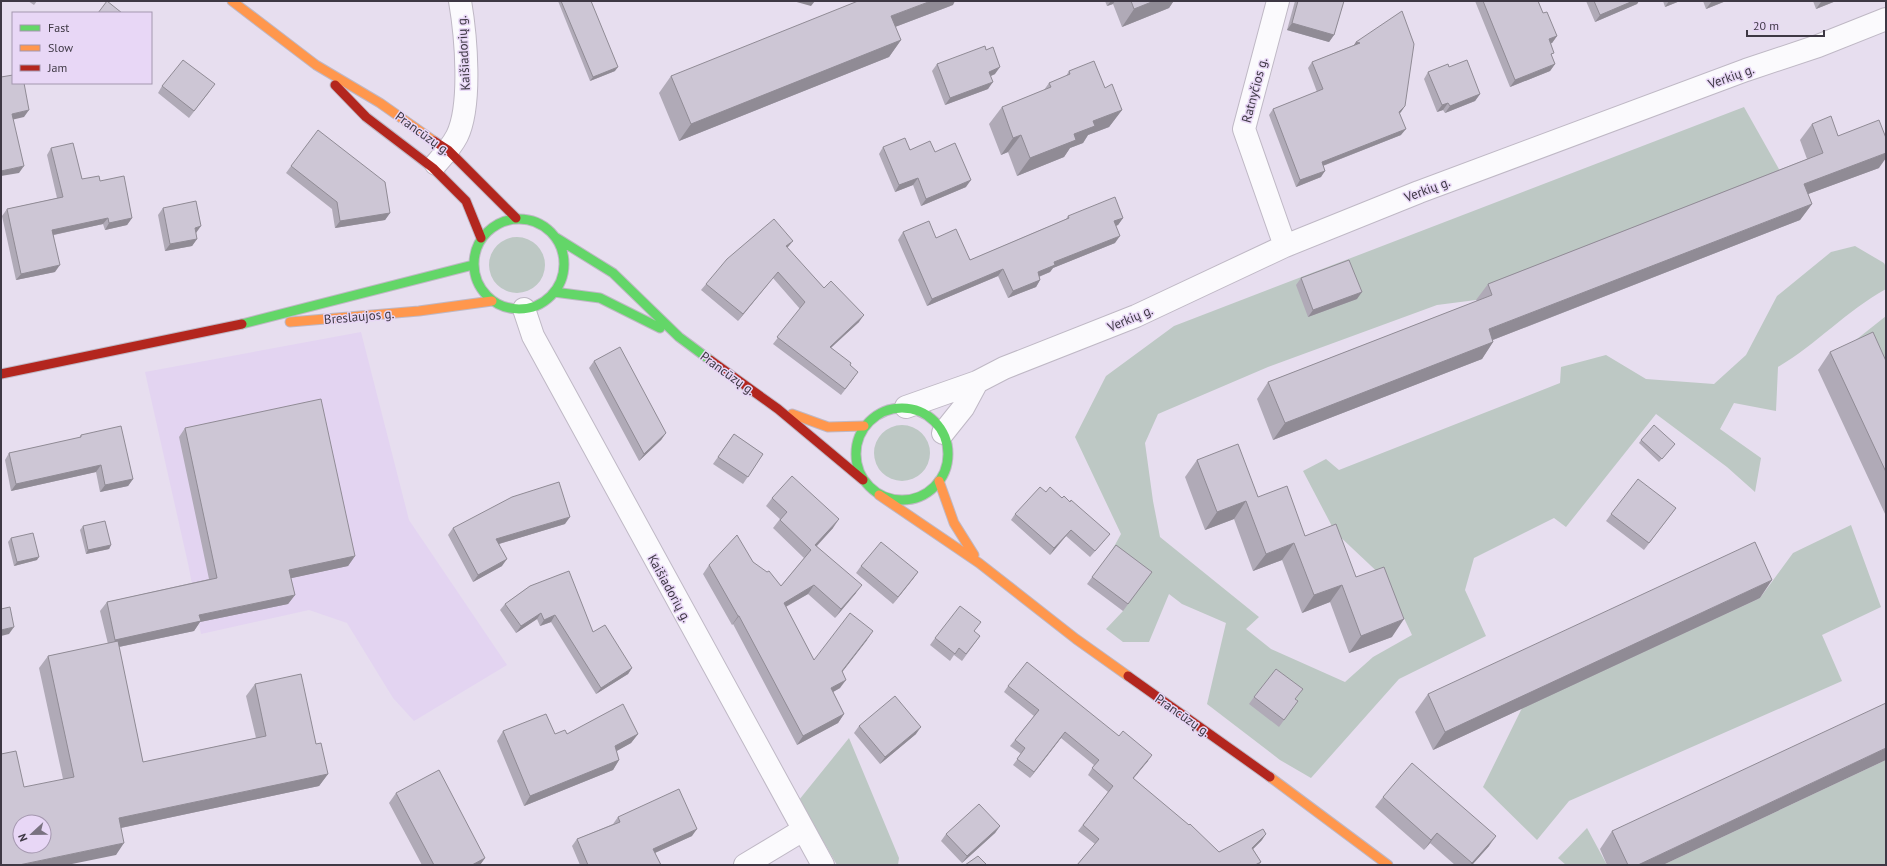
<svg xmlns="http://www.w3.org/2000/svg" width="1887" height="866" viewBox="0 0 1887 866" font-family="'PT Sans',sans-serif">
  <rect width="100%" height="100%" fill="#e7deef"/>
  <path fill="#e3d4f1" d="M 361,332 L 409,520 L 507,665 L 414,721 L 393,698 L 347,623 L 309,610 L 201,634 L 189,568 L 145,372 Z"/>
  <path fill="#bdc8c4" d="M 1744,107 L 1785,180 L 1476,300 L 1437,305 L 1268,367 L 1158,414 L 1145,443 L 1153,501 L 1160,537 L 1259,617 L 1246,629 L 1271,649 L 1345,682 L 1373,657 L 1412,635 L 1386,580 L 1335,532 L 1303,471 L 1326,459 L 1339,470 L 1560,383 L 1561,367 L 1606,355 L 1646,379 L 1714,384 L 1746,355 L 1777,296 L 1831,252 L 1855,246 L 1884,263 L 1886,267 L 1886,289 C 1846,311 1817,344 1778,367 L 1776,411 L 1734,403 L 1720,429 L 1761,458 L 1755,492 L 1727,467 L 1656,414 L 1566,527 L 1554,518 L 1474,558 L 1465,590 L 1486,636 L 1399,679 L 1311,778 L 1280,760 L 1207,704 L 1226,623 L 1182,604 L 1169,594 L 1149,642 L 1123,642 L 1106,629 L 1123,611 L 1111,552 L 1121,534 L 1075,437 L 1106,376 L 1174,326 Z
    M489 265a28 28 0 1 1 56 0a28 28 0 1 1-56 0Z
    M 1886,316 L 1886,405 L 1818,370 Z
    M874 453a28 28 0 1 1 56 0a28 28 0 1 1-56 0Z
    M 1851,525 L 1881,607 L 1822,635 L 1842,681 L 1569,801 L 1537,840 L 1483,787 L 1522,708 L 1760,598 L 1793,553 Z
    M 849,738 L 899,858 L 898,865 L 837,865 L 799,800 Z
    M 1886,760 L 1886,865 L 1663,865 Z
    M 1587,828 L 1607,865 L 1566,865 L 1558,858 Z"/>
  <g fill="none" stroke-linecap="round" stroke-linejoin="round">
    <defs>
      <path id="street" d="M 1278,1 L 1244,129 L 1285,246
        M 436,164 C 444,155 452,146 457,136 C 472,105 466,36 460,1
        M 524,309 L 533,336 L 823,865
        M 906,407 L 977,382 L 1004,368 L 1136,316 L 1285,246 L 1419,192 L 1746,70 L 1818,46 L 1886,19
        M 943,433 L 963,408 L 977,382
        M 745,865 L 803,830"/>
      <path id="fast" d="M474 264a45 45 0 1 1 90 0a45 45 0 1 1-90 0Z
        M 555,237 L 613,273 L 679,337 L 710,360
        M 554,292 L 600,298 L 660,328
        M 242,324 L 473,265
        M856 454a46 46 0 1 1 92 0a46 46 0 1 1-92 0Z"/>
      <path id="slow" d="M 232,1 L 316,65 L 380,103 L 434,141
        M 290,322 L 419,311 L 492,301
        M 792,414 L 828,427 L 864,426
        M 939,481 L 954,523 L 974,555
        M 879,495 L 979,563 L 1076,639 L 1128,676
        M 1270,777 L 1388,865"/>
      <path id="jam" d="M 335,85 L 366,117 L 433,168 L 466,201 L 481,238
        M 434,141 L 448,150 L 516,218
        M 710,360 L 778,409 L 863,480
        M 1,374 L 242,324
        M 1128,676 L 1270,777"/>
    </defs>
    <use href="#street" stroke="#bfb8c5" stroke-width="24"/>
    <use href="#fast" stroke="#bfb8c5" stroke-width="11"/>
    <use href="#slow" stroke="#bfb8c5" stroke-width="11"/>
    <use href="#jam" stroke="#bfb8c5" stroke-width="11"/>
    <use href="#street" stroke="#fbfafd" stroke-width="22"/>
    <use href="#fast" stroke="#63d668" stroke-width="9"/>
    <use href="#slow" stroke="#ff974d" stroke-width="9"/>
    <use href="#jam" stroke="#b3261e" stroke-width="9"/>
  </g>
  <path fill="#b0aab7" d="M 28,1 L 37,1 L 34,5 Z
    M 558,1 L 591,1 L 615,71 L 590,81 Z
    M 1105,1 L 1176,1 L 1173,2 L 1169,8 L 1122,27 L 1113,4 L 1107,6 Z
    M 1295,1 L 1344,1 L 1334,35 L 1329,42 L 1287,30 Z
    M 1475,1 L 1538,1 L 1543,13 L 1557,36 L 1552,43 L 1551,43 L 1552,57 L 1555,64 L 1550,71 L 1510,87 Z
    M 1586,1 L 1639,1 L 1637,4 L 1595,22 Z
    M 1663,1 L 1680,1 L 1665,7 Z
    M 1703,1 L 1726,1 L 1706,9 Z
    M 1813,1 L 1836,1 L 1816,9 Z
    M 953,5 L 895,27 L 901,40 L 889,57 L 679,141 L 659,93 L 671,76 Z
    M 1356,42 L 1405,106 L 1400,113 L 1401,135 L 1323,166 L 1321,177 L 1296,187 L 1269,115 L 1273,109 L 1317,92 L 1308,68 L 1312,62 L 1354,45 Z
    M 986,50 L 995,74 L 991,76 L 988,89 L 945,105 L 932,71 L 937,64 Z
    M 1069,71 L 1105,88 L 1122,110 L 1109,127 L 1088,135 L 1083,143 L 1070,148 L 1064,157 L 1017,176 L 1008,152 L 1001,155 L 989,124 L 1002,107 L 1044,90 L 1049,83 L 1066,76 Z
    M 1428,72 L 1480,94 L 1475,101 L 1445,113 L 1443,110 L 1437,112 L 1424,79 Z
    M 162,86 L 210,91 L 189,118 L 158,93 Z
    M 1812,124 L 1838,136 L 1879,168 L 1808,194 L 1812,204 L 1800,220 L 1493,340 L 1493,342 L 1482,359 L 1273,440 L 1257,399 L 1268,382 L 1477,301 L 1476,300 L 1488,284 L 1807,159 L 1800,140 Z
    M 883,147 L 935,152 L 966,187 L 921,206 L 913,185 L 895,192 L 879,154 Z
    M 51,148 L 82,179 L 100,181 L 132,218 L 127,225 L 105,230 L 103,224 L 54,235 L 55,272 L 16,280 L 2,216 L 7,209 L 57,198 L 47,155 Z
    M 291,166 L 390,213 L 385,220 L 335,228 L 332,209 L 286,173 Z
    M 163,208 L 197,239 L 192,246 L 165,251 L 158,215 Z
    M 1068,216 L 1123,218 L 1118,225 L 1116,226 L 1115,243 L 1053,268 L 1050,272 L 1039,277 L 1040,280 L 1036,287 L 1008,298 L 998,276 L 927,306 L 898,240 L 903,232 L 936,238 L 970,260 L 1066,219 Z
    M 787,248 L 824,288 L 859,322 L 831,348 L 850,365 L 854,378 L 841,395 L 773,344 L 800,309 L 773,278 L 738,321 L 701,290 L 706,284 Z
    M 1301,278 L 1357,299 L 1308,317 L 1296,285 Z
    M 1830,352 L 1886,361 L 1886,516 L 1818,370 Z
    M 594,361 L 666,433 L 661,440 L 639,461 L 589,368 Z
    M 185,428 L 355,556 L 348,566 L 291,578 L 295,595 L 288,604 L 200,622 L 194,631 L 119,647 L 143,762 L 256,738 L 246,696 L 255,684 L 316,744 L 328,774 L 319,786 L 121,828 L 116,855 L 63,779 L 39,668 L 48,656 L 108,644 L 100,611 L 107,602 L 209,579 L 179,437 Z
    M 734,434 L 763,454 L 743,484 L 713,464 Z
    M 81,435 L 133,479 L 128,486 L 100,492 L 96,472 L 11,491 L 5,460 L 9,453 L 79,438 Z
    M 1641,440 L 1675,444 L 1659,462 L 1639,443 Z
    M 1197,460 L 1258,497 L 1356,577 L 1392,637 L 1349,653 L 1330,602 L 1302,613 L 1282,560 L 1253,571 L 1234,519 L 1205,530 L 1185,477 Z
    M 772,498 L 833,528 L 817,546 L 856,593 L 835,618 L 808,594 L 786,607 L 814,660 L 867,640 L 842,672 L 840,688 L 833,692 L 844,714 L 838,723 L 797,745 L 733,624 L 732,625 L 703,574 L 709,565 L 753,562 L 781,586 L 804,558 L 773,528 L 780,519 L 766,506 Z
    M 1676,508 L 1644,550 L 1606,521 L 1611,514 Z
    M 1015,514 L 1105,540 L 1090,557 L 1066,536 L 1050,555 L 1011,520 Z
    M 565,524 L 499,544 L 502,566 L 473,582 L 448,535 L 453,528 Z
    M 83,526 L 111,545 L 109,549 L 86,554 L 80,530 Z
    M 11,538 L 37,560 L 14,566 L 8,542 Z
    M 861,566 L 918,572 L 893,604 L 856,573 Z
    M 1152,572 L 1123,611 L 1087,584 L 1092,577 Z
    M 530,586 L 593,632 L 632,668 L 628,674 L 596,694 L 551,622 L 540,626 L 537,619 L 516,633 L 500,610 L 505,604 Z
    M 1760,598 L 1433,750 L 1415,712 L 1428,694 Z
    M 980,636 L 962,661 L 954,655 L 950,661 L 930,645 L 935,638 Z
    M 1008,686 L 1148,761 L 1133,778 L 1219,852 L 1262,840 L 1253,849 L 1261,862 L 1259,865 L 1077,865 L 1095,844 L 1078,831 L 1108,792 L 1088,775 L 1094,765 L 1061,738 L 1030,778 L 1013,765 L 1021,754 L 1010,746 L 1034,716 L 1004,692 Z
    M 1254,697 L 1295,699 L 1293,708 L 1279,727 L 1249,704 Z
    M 859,726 L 916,734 L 880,764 L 854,733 Z
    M 503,731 L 555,734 L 638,734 L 631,743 L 616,751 L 619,760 L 613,770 L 524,806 L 497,741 Z
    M 396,793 L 485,858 L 480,865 L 422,865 L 389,803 Z
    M 1383,797 L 1489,846 L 1472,865 L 1455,865 L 1430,843 L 1424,850 L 1375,807 Z
    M 618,817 L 692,836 L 655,853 L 661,865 L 580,865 L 572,846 L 577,839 L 613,824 Z
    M 1000,826 L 995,833 L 962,863 L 941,841 L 946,834 Z
    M 1612,831 L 1663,865 L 1607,865 L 1600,849 Z"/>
  <path fill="#908b95" d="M 793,1 L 815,1 L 811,6 Z
    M 931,1 L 955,1 L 953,5 L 879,33 L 891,16 Z
    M 1111,1 L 1115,1 L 1113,4 L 1107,6 Z
    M 1154,1 L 1176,1 L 1173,2 L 1169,8 L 1122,27 L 1134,9 Z
    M 1633,1 L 1639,1 L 1637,4 L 1595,22 L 1600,15 Z
    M 1669,1 L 1680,1 L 1665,7 Z
    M 1712,1 L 1726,1 L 1706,9 Z
    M 1823,1 L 1836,1 L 1816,9 L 1821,2 Z
    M 1292,23 L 1334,35 L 1329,42 L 1287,30 Z
    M 1557,36 L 1552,43 L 1544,46 L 1549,39 Z
    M 901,40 L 889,57 L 679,141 L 691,124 Z
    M 1356,42 L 1360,43 L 1352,48 Z
    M 1555,64 L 1550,71 L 1510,87 L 1515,80 Z
    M 618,67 L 615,71 L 590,81 L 593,77 Z
    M 1000,67 L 995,74 L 984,79 L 989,72 Z
    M 993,82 L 988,89 L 945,105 L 950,98 Z
    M 1480,94 L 1475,101 L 1445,113 L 1450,106 Z
    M 1448,103 L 1443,110 L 1437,112 L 1442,105 Z
    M 1405,106 L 1401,112 L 1395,118 L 1399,112 Z
    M 29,110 L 24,117 L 7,121 L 12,114 Z
    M 1122,110 L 1109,127 L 1088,135 L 1083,143 L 1070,148 L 1064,157 L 1017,176 L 1030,158 L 1074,134 L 1093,121 Z
    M 1406,129 L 1401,135 L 1317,168 L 1322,162 Z
    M 1021,135 L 1008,152 L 1001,155 L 1013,138 Z
    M 1886,153 L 1886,158 L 1879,168 L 1792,200 L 1804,184 Z
    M 24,166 L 19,173 L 1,176 L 1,171 Z
    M 1325,171 L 1321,177 L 1296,187 L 1300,180 Z
    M 918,178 L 913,185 L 895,192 L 899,185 Z
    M 971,180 L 966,187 L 921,206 L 926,199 Z
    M 1812,204 L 1800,220 L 1477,346 L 1489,329 Z
    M 390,213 L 385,220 L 335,228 L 340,221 Z
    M 108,218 L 103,224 L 48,236 L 52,230 Z
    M 132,218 L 127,225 L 105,230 L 109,223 Z
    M 1123,218 L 1118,225 L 1109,228 L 1114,221 Z
    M 201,226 L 196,233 L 195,228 Z
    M 1120,236 L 1115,243 L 1053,268 L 1050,272 L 1033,279 L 1038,272 L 1054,262 Z
    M 197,239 L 192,246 L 165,251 L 170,244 Z
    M 793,241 L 788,247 L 782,253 L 786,246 Z
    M 60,265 L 55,272 L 16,280 L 21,274 Z
    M 1003,269 L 998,276 L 927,306 L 932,299 Z
    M 778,272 L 773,278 L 738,321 L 743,314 Z
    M 1040,280 L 1036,287 L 1008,298 L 1013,291 Z
    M 1362,292 L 1357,299 L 1308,317 L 1313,310 Z
    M 864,315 L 859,322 L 825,353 L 830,347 Z
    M 1493,342 L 1482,359 L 1273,440 L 1285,423 Z
    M 666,433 L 661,440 L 639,461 L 644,454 Z
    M 101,465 L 96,472 L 11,491 L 16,484 Z
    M 133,479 L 128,486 L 100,492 L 105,485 Z
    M 1246,501 L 1234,519 L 1205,530 L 1217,512 Z
    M 570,517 L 565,524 L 492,546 L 496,539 Z
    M 839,519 L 833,528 L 809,554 L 815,545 Z
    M 1071,530 L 1066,536 L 1050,555 L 1054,548 Z
    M 1294,543 L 1282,560 L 1253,571 L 1266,554 Z
    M 111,545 L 109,549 L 86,554 L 88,550 Z
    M 355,556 L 348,566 L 283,580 L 289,570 Z
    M 39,557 L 37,560 L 14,566 L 17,562 Z
    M 507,559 L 502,566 L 473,582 L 478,575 Z
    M 918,572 L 913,579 L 893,604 L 898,597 Z
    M 1772,580 L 1760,598 L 1433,750 L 1445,732 Z
    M 814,585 L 808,594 L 778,611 L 784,603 Z
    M 862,585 L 856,593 L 835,618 L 841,609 Z
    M 1342,585 L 1330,602 L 1302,613 L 1314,595 Z
    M 295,595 L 288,604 L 200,622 L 194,631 L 109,649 L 115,640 L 199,615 Z
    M 541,613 L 537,619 L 516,633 L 521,626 Z
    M 555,615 L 551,622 L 540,626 L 544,620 Z
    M 738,616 L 739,616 L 733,624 L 732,625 Z
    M 1404,619 L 1392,637 L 1349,653 L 1361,636 Z
    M 14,627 L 9,634 L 1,636 L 1,630 Z
    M 873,631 L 867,640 L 836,680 L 842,671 Z
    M 632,668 L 628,674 L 596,694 L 601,688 Z
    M 846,680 L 840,688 L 824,697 L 831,688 Z
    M 844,714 L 838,723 L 797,745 L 803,736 Z
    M 921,727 L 916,734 L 880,764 L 885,757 Z
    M 1065,732 L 1061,738 L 1030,778 L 1034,772 Z
    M 638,734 L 631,743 L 608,756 L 615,746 Z
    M 1886,748 L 1886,760 L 1663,865 L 1638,865 Z
    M 1152,755 L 1148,761 L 1129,784 L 1133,778 Z
    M 619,760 L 613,770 L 524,806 L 530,796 Z
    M 328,774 L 319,786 L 111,830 L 119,818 Z
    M 1000,826 L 995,833 L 962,863 L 967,856 Z
    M 697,829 L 692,836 L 648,856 L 653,849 Z
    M 1437,833 L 1430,843 L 1424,850 L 1431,840 Z
    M 1266,834 L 1262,840 L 1248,854 L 1252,848 Z
    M 1496,836 L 1489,846 L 1472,865 L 1470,865 Z
    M 124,843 L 116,855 L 67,865 L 19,865 Z
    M 485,858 L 480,865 L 472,865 Z"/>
  <path fill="#cdc6d5" stroke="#908b95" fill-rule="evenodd" d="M 107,1 L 122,13 L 98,13 Z
    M 561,1 L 591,1 L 618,67 L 593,77 Z
    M 858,1 L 931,1 L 891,16 L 901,40 L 691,124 L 671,76 Z
    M 1131,1 L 1154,1 L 1134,9 Z
    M 1298,1 L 1344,1 L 1334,35 L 1292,23 Z
    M 1483,1 L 1538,1 L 1543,13 L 1547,12 L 1557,36 L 1549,39 L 1554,53 L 1551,54 L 1555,64 L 1515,80 Z
    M 1594,1 L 1633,1 L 1600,15 Z
    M 1402,11 L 1414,44 L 1405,106 L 1399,112 L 1406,129 L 1322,162 L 1325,171 L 1300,180 L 1273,109 L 1323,89 L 1312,62 L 1360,43 L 1356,42 Z
    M 985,46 L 986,50 L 993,47 L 1000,67 L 989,72 L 993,82 L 950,98 L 937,64 Z
    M 183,60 L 215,84 L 194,111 L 162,86 Z
    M 1467,60 L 1480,94 L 1450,106 L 1448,103 L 1442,105 L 1428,72 L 1448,64 L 1449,67 Z
    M 1094,61 L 1105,88 L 1112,84 L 1122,110 L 1093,121 L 1095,126 L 1074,134 L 1076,140 L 1030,158 L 1021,135 L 1013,138 L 1002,107 L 1051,87 L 1049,83 L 1070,74 L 1069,71 Z
    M 13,75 L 13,83 L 24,83 L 29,110 L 12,114 L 24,166 L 1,171 L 1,77 Z
    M 1831,116 L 1838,136 L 1879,120 L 1886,138 L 1886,153 L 1804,184 L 1812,204 L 1489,329 L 1493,342 L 1285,423 L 1268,382 L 1492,295 L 1488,284 L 1823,153 L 1812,124 Z
    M 318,130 L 385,182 L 390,213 L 340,221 L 337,202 L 291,166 Z
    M 905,138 L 910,150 L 930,141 L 935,152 L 955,143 L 971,180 L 926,199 L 918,178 L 899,185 L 883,147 Z
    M 73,143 L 82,179 L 99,176 L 100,181 L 124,176 L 132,218 L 109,223 L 108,218 L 52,230 L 60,265 L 21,274 L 7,209 L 63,197 L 51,148 Z
    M 1115,197 L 1123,218 L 1114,221 L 1120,236 L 1054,262 L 1055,265 L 1038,272 L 1040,280 L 1013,291 L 1003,269 L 932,299 L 903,232 L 929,221 L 936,238 L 956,229 L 970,260 L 1069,218 L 1068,216 Z
    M 196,201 L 201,226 L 195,228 L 197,239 L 170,244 L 163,208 Z
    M 774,219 L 793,241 L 786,246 L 824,288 L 831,281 L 864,315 L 830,347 L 851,363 L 850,365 L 858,372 L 845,389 L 777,337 L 805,302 L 778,272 L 743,314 L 706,284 L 727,259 Z
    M 1349,260 L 1362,292 L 1313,310 L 1301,278 Z
    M 1873,332 L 1886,361 L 1886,472 L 1830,352 Z
    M 620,347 L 666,433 L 644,454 L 594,361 Z
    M 321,399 L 355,556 L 289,570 L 295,595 L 199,615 L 201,621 L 115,640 L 107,602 L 217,578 L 185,428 Z
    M 1654,425 L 1675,444 L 1662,459 L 1641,440 Z
    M 121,426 L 133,479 L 105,485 L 101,465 L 16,484 L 9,453 L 81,437 L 81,435 Z
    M 734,434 L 763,454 L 748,477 L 718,457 Z
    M 1238,444 L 1258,497 L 1287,486 L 1305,536 L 1336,524 L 1356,577 L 1384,567 L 1404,619 L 1361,636 L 1342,585 L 1314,595 L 1294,543 L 1266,554 L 1246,501 L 1217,512 L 1197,460 Z
    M 792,476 L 839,519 L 815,545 L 862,585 L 841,609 L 814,585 L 784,603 L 814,660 L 850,613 L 873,631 L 842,671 L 846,680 L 831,688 L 844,714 L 803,736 L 739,616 L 738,616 L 709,565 L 737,535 L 753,562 L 767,572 L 769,571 L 781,586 L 811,550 L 780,520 L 787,512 L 772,498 Z
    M 1638,479 L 1676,508 L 1649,543 L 1611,514 Z
    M 559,482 L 570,517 L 496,539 L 507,559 L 478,575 L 453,528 L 512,497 Z
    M 1040,487 L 1046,492 L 1050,487 L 1062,498 L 1064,496 L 1070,502 L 1071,500 L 1110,534 L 1095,551 L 1071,530 L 1054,548 L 1015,514 Z
    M 105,521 L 111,545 L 88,550 L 83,526 Z
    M 33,533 L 39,557 L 17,562 L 11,538 Z
    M 881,542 L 918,572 L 898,597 L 861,566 Z
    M 1755,542 L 1772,580 L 1445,732 L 1428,694 Z
    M 1116,545 L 1152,572 L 1128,604 L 1092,577 Z
    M 569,571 L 593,632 L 605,625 L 632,668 L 601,688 L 555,615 L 544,620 L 541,613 L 521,626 L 505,604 L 530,586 Z
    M 960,606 L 981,622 L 974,631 L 980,636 L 966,654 L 959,648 L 955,654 L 935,638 Z
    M 10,607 L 14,627 L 1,630 L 1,609 Z
    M 118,641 L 143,762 L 266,736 L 255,684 L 301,674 L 316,744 L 321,743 L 328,774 L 119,818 L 124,843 L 19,865 L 1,865 L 1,754 L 16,751 L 24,787 L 74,777 L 48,656 ZM 20,822 L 44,822 L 44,846 L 20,846 Z
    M 1027,662 L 1119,736 L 1123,731 L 1152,755 L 1133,778 L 1189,825 L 1190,824 L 1219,852 L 1263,829 L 1266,834 L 1252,848 L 1261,862 L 1255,865 L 1077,865 L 1099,839 L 1083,825 L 1113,786 L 1092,768 L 1099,760 L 1065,732 L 1034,772 L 1017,759 L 1025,748 L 1015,740 L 1039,710 L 1008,686 Z
    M 1276,669 L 1303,689 L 1295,699 L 1298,701 L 1284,720 L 1254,697 Z
    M 895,696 L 921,727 L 885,757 L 859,726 Z
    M 1886,703 L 1886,748 L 1638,865 L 1628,865 L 1612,831 Z
    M 623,704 L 638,734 L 615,746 L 619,760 L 530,796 L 503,731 L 546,714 L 555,734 L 565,730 L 567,734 Z
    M 1412,763 L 1496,836 L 1472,863 L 1437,833 L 1431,840 L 1383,797 Z
    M 439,770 L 485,858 L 472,865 L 434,865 L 396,793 Z
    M 679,789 L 697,829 L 653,849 L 661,865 L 588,865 L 577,839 L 620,822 L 618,817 Z
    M 979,804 L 1000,826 L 967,856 L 946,834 Z
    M 978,856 L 987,865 L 965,865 Z"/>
  <g text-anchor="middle" stroke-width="3" stroke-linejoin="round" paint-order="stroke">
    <g font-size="13" fill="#3e3844" stroke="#e8d7f6">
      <text transform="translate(463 53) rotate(-93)" y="5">Kaišiadorių g.</text>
      <text transform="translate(1731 76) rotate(-20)" y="5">Verkių g.</text>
      <text transform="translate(1254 90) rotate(-75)" y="5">Ratnyčios g.</text>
      <text transform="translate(423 133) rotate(36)" y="5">Prancūzų g.</text>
      <text transform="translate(1427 189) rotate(-21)" y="5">Verkių g.</text>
      <text transform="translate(359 316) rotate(-5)" y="5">Breslaujos g.</text>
      <text transform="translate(1130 318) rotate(-23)" y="5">Verkių g.</text>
      <text transform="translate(728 373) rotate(36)" y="5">Prancūzų g.</text>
      <text transform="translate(670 588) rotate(61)" y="5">Kaišiadorių g.</text>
      <text transform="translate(1183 715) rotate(35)" y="5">Prancūzų g.</text>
    </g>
  </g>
  <rect width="1887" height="866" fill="none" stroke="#3e3844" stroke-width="4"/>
  <rect x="12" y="12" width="140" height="72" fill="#e8d7f6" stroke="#a497af"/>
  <rect x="20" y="25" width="20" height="6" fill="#63d668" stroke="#a497af"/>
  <text x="48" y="32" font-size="12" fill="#3e3844">Fast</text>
  <rect x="20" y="45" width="20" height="6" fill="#ff974d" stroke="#a497af"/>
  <text x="48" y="52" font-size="12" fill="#3e3844">Slow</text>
  <rect x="20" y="65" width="20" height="6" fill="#b3261e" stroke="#a497af"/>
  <text x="48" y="72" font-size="12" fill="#3e3844">Jam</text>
  <g transform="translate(32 834) rotate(248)"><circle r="19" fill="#e8d7f6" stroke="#a497af"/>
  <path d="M0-3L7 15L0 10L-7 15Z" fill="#797280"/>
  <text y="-6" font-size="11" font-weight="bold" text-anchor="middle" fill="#3e3844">N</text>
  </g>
  <path d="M1747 30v6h77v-6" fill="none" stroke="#3e3844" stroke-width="2"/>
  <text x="1753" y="30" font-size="12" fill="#3e3844" stroke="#e8d7f6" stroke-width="3" paint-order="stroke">20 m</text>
</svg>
